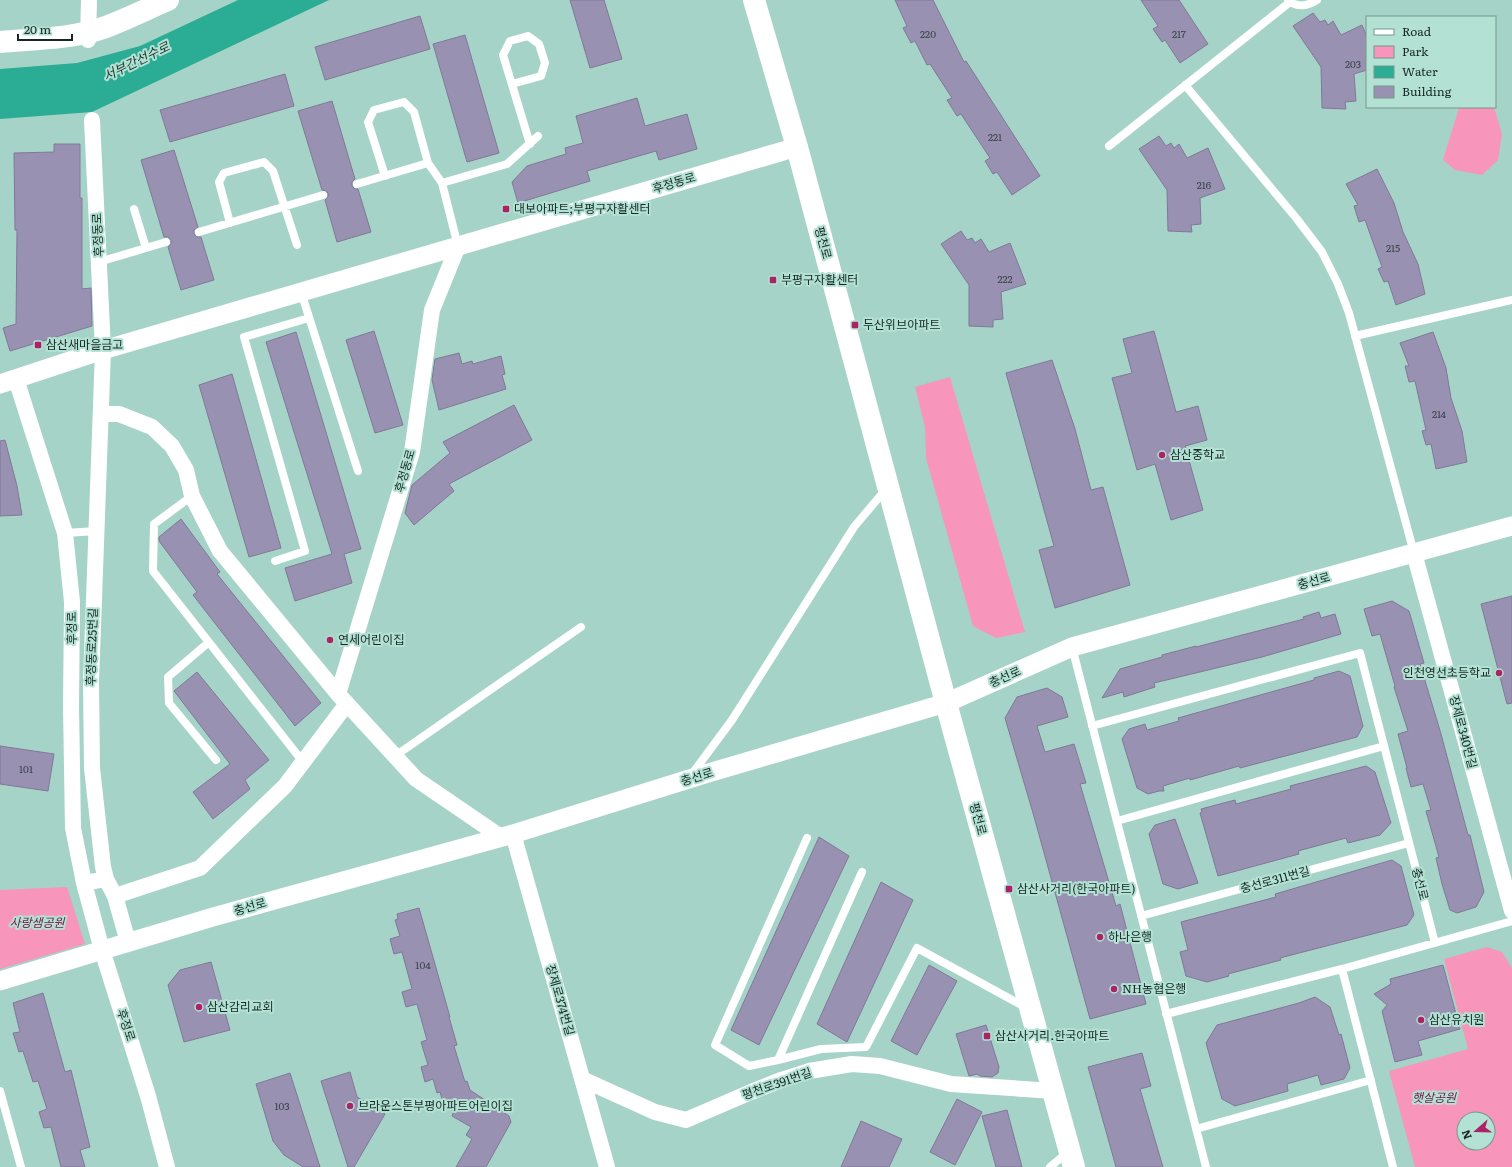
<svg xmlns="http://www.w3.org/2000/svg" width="1512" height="1167" viewBox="0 0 1512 1167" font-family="Literata,'Noto Sans KR',serif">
  <rect width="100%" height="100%" fill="#a6d3c7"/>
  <path fill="#f895ba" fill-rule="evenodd" d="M 1476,107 L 1494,107 L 1502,134 L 1498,160 L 1482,175 L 1455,170 L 1443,160 L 1459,108 Z
    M 950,377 L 1025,632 L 996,638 L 973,626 L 926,458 L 925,427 L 915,387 Z
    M 67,887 L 85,944 L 0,969 L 0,890 Z
    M 1487,947 L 1502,952 L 1512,968 L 1512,1167 L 1415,1167 L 1389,1071 L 1468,1049 L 1444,959 ZM 1464,1119 L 1488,1119 L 1488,1143 L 1464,1143 Z"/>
  <path fill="#2bac94" d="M 238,0 L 329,0 L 92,112 L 0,119 L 0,69 L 77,63 L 140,46 Z"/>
  <path fill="#9991b2" stroke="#807898" d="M 570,0 L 604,0 L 622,59 L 590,68 Z
    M 895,0 L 933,0 L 964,62 L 966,61 L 1040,176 L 1012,195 L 997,172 L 993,174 L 985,161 L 990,158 L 961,114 L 957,116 L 947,100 L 952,98 L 930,64 L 927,65 L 915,41 L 911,43 L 903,28 L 907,26 Z
    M 1141,0 L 1179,0 L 1208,44 L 1180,63 L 1165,40 L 1162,42 L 1153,29 L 1158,26 Z
    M 1313,13 L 1320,22 L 1325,20 L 1328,25 L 1333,21 L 1341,35 L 1362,25 L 1367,37 L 1367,70 L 1354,74 L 1356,101 L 1345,102 L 1346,109 L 1322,108 L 1321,67 L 1293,26 Z
    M 420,16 L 430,49 L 325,80 L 315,47 Z
    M 465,35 L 499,153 L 467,162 L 433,44 Z
    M 285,74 L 294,106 L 170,142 L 160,110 Z
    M 637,98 L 645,126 L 687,114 L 697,149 L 659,160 L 656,151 L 587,171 L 590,181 L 518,203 L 512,182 L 527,166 L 566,154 L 565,148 L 583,143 L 576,116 Z
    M 332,101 L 355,179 L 352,182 L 352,186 L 355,189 L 358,189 L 371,232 L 337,242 L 325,200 L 328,197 L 328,193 L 326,191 L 322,190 L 298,111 Z
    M 1159,136 L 1166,146 L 1171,143 L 1174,148 L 1179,144 L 1187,158 L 1208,148 L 1225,189 L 1200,198 L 1201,224 L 1191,225 L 1192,232 L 1168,231 L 1167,190 L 1139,149 Z
    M 54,144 L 80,144 L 80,198 L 82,198 L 82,289 L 91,288 L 92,326 L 10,351 L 3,328 L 16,324 L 17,230 L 15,230 L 14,153 L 54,152 Z
    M 174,150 L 198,227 L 194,230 L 194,234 L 197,237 L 201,237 L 214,280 L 181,290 L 168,247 L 171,244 L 171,240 L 168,237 L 164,237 L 141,160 Z
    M 1377,169 L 1394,203 L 1403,232 L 1418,264 L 1425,294 L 1396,305 L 1388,281 L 1384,282 L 1378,269 L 1382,267 L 1365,220 L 1359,222 L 1354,206 L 1358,205 L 1346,184 Z
    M 961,231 L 967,240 L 972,238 L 975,243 L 981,239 L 989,252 L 1010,243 L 1026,284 L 1001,292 L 1003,319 L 993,320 L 993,327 L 969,326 L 969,285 L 941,244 Z
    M 374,331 L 403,425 L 375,433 L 346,340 Z
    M 1154,331 L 1176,412 L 1198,406 L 1207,440 L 1185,446 L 1203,510 L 1171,520 L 1155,464 L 1137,470 L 1112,378 L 1132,373 L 1123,339 Z
    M 296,332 L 361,549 L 344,554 L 352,583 L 295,601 L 285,568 L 332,554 L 266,342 Z
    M 1433,332 L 1446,368 L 1451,398 L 1462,431 L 1467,462 L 1436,469 L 1431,444 L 1426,445 L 1422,431 L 1426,430 L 1415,381 L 1409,382 L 1405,366 L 1409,366 L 1400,343 Z
    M 459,353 L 462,364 L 472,361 L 473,364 L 501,356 L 505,374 L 502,375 L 506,389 L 439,410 L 432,380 L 435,359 Z
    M 1052,360 L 1075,429 L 1091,490 L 1103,487 L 1130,585 L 1055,608 L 1039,550 L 1054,546 L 1006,373 Z
    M 232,374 L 281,548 L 249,557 L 199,385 Z
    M 514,405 L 532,440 L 449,484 L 454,491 L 414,525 L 405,513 L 412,485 L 450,453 L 443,442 Z
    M 5,440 L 17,486 L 22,515 L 0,516 L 0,441 Z
    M 181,519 L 220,572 L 217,574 L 321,703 L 295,726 L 193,595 L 197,592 L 159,541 L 159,537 Z
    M 1512,596 L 1512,703 L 1507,704 L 1481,604 Z
    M 1392,601 L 1409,611 L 1424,663 L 1420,664 L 1441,734 L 1468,835 L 1470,835 L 1484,892 L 1476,907 L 1457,913 L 1450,910 L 1442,884 L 1436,858 L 1439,857 L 1426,811 L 1431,810 L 1423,784 L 1411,787 L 1406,768 L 1407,768 L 1398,734 L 1408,731 L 1394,687 L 1395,686 L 1380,634 L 1372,636 L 1364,609 Z
    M 1319,612 L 1321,618 L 1335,614 L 1341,634 L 1262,657 L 1154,683 L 1155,687 L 1124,697 L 1123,692 L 1102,698 L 1120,669 L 1162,657 L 1162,655 L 1196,646 L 1196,647 L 1304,619 L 1303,617 Z
    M 1339,671 L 1350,676 L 1363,726 L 1357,737 L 1240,768 L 1239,766 L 1190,780 L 1190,778 L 1163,786 L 1164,791 L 1159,791 L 1148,794 L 1137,788 L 1122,739 L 1129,729 L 1145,724 L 1147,730 L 1179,721 L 1178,718 L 1314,680 L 1314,678 Z
    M 197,672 L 269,760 L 245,780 L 250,789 L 213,819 L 193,792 L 230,764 L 174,691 Z
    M 1047,688 L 1062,697 L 1068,717 L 1037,726 L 1045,752 L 1074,744 L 1086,783 L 1080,784 L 1116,906 L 1120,904 L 1146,1004 L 1090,1019 L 1033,813 L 1005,718 L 1017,697 Z
    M 0,746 L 54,754 L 48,791 L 0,784 Z
    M 1366,766 L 1375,772 L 1391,823 L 1380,835 L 1348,843 L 1346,838 L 1298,851 L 1299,854 L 1218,876 L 1200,813 L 1202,812 L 1201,809 L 1235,800 L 1236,804 L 1291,789 L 1290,786 Z
    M 1175,819 L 1198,883 L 1178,889 L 1163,884 L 1149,834 L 1155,825 Z
    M 819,837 L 849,856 L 759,1045 L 731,1030 Z
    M 1392,860 L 1401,866 L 1414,915 L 1407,925 L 1280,958 L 1281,960 L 1228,974 L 1229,976 L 1207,982 L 1186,976 L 1180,952 L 1188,950 L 1181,922 L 1276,897 L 1275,894 Z
    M 881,882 L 913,900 L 847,1042 L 817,1024 Z
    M 419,908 L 450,1017 L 449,1017 L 457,1045 L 454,1046 L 465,1082 L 467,1081 L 470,1090 L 509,1116 L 511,1122 L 486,1167 L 456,1167 L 472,1139 L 466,1135 L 471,1127 L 452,1116 L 454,1111 L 447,1107 L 444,1099 L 442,1099 L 440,1092 L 437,1093 L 433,1079 L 425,1082 L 421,1067 L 428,1065 L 421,1042 L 427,1040 L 417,1004 L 406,1007 L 402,992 L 412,989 L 402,952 L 394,954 L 390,939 L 400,936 L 395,920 L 398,919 L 397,914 Z
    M 211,962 L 230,1030 L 184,1042 L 168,985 L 180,970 Z
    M 929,965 L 957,981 L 917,1055 L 891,1041 Z
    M 1443,965 L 1460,1029 L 1418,1041 L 1422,1055 L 1395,1062 L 1382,1011 L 1387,1005 L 1374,994 L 1391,984 L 1390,979 Z
    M 43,993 L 65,1072 L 71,1070 L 90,1147 L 80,1150 L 85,1167 L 61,1167 L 51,1127 L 44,1128 L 39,1112 L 47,1109 L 38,1081 L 33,1082 L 23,1051 L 19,1052 L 13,1033 L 20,1032 L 13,1003 Z
    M 1315,997 L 1330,1007 L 1339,1035 L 1341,1034 L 1350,1068 L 1344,1079 L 1321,1085 L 1318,1075 L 1287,1084 L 1288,1091 L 1235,1106 L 1222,1099 L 1206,1043 L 1217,1025 L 1299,1003 Z
    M 986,1025 L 999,1067 L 998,1073 L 992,1077 L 980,1076 L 977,1074 L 969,1076 L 956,1034 Z
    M 1142,1053 L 1151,1086 L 1140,1089 L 1163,1167 L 1116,1167 L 1088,1067 Z
    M 350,1072 L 357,1097 L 385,1114 L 354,1167 L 348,1167 L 321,1081 Z
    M 290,1073 L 320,1167 L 303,1167 L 284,1155 L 273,1141 L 256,1084 Z
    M 957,1099 L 982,1112 L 955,1165 L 930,1152 Z
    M 1007,1110 L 1022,1167 L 996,1167 L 982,1116 Z
    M 861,1121 L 902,1139 L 889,1167 L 841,1167 Z"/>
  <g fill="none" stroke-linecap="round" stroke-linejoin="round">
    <path stroke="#fff" stroke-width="8" d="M 1288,0 C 1297,8 1308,6 1317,0
      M 512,84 L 541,76 L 545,63 L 539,44 L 528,36 L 510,41 L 503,55 L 530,144
      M 1185,85 L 1297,219 L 1322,252 L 1338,284 L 1349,313 L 1414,553
      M 1109,146 L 1290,2
      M 385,176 L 368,122 L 374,110 L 404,102 L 414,112 L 428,163
      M 442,183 L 507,164 L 538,136
      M 357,184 L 428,163 L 442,183 L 458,246
      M 134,209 L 146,248
      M 230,223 L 219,182 L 224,173 L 264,162 L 273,171 L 297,245
      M 199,232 L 323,195
      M 99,262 L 166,242
      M 301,292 L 358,471
      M 1355,336 L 1512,300
      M 192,496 L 154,524 L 153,571 L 303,762
      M 65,533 L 97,531
      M 275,561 L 305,551 L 244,337 L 309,318
      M 209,642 L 168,677 L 169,703 L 216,760
      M 1072,647 L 1206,1167
      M 1092,726 L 1360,653 L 1435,943
      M 395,756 L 581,627
      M 692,774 L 732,720 L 854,527 L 886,489
      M 1117,821 L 1384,746
      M 862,872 L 778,1060 L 821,1049 L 866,1047 L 917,948 L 1027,1008
      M 1141,916 L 1409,843
      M 1342,969 L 1393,1167
      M 1166,1014 L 1342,969 L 1512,921
      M 778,1060 L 749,1066 L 715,1045 L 807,838
      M 0,1091 L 21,1167
      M 1196,1129 L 1371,1080
      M 1050,1167 L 1068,1152"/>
    <path stroke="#fff" stroke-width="16" d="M 88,40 L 89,0
      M 92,120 L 103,350 L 91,682 L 92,768 L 103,867 L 106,879
      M 16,379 L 65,533 L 72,602 L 71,706 L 73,828 L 84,883 L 102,950 L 148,1096 L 167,1167
      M 101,414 L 119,414 L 152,427 L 172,446 L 186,470 L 192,496 L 220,551 L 338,694 L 416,779 L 501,837
      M 1414,553 L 1512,911
      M 338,694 L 412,452 L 432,310 L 458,246
      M 513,834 L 607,1167
      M 84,883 L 106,879 L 115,896 L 200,868 L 285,786 L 346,705
      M 115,896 L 128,942
      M 582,1079 L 655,1112 L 686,1120 L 751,1092 L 781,1080 L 809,1071 L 852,1064 L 880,1066 L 951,1084 L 1054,1091"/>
    <path stroke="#fff" stroke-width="19" d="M 0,384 L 103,350 L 797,147
      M 0,981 L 213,917 L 513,834 L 705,774 L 946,703 L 1072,647 L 1512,526"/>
    <path stroke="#fff" stroke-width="22" d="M 754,0 L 797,147 L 946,703 L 1074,1167
      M 0,42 C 34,39 71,39 103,28 C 125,20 147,9 168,0"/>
  </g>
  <g fill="#ac2365" stroke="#b3e1d4" stroke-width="1.5">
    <rect x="502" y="205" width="8" height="8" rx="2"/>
    <rect x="769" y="276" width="8" height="8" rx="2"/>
    <rect x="851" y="321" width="8" height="8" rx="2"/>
    <rect x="34" y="341" width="8" height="8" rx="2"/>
    <circle cx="1162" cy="455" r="4"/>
    <circle cx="330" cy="640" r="4"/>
    <circle cx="1499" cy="673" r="4"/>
    <rect x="1005" y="885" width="8" height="8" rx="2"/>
    <circle cx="1100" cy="937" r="4"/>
    <circle cx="1114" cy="989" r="4"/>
    <circle cx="199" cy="1007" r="4"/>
    <circle cx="1421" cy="1020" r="4"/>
    <rect x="983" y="1032" width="8" height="8" rx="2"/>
    <circle cx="350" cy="1106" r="4"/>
  </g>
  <g text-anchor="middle" stroke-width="4" stroke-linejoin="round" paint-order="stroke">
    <g font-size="10" fill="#384248">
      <text x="928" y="38">220</text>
      <text x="1179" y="38">217</text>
      <text x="1353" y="68">203</text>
      <text x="995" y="141">221</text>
      <text x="1204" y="189">216</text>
      <text x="1393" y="252">215</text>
      <text x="1005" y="283">222</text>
      <text x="1439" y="418">214</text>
      <text x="26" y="773">101</text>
      <text x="423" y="969">104</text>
      <text x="282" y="1110">103</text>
    </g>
    <g font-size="12" fill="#172824" stroke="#b3e1d4">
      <text transform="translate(674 183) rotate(-16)" y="4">후정동로</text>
      <text transform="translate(98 235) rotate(-93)" y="4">후정동로</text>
      <text transform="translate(823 243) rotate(75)" y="4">평천로</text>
      <text transform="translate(405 471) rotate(-74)" y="4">후정동로</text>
      <text transform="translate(1314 581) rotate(-15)" y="4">충선로</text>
      <text transform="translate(72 628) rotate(-90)" y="4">후정로</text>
      <text transform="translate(92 647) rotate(-88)" y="4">후정동로25번길</text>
      <text transform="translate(1005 677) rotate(-24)" y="4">충선로</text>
      <text transform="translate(1463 732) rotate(75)" y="4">장제로340번길</text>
      <text transform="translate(697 777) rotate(-17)" y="4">충선로</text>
      <text transform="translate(978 819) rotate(75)" y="4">평천로</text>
      <text transform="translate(1275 880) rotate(-15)" y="4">충선로311번길</text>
      <text transform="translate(1420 884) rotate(76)" y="4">충선로</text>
      <text transform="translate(250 907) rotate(-16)" y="4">충선로</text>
      <text transform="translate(560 1000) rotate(74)" y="4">장제로374번길</text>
      <text transform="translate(126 1025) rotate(72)" y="4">후정로</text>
      <text transform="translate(777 1084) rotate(-19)" y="4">평천로391번길</text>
    </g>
    <g font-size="12" fill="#172824" stroke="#b3e1d4" text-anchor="start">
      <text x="514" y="213">대보아파트;부평구자활센터</text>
      <text x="781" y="284">부평구자활센터</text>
      <text x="863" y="329">두산위브아파트</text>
      <text x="46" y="349">삼산새마을금고</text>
      <text x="1170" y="459">삼산중학교</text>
      <text x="338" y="644">연세어린이집</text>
      <text x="1491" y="677" text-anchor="end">인천영선초등학교</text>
      <text x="1017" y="893">삼산사거리(한국아파트)</text>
      <text x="1108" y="941">하나은행</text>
      <text x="1122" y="993">NH농협은행</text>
      <text x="207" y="1011">삼산감리교회</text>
      <text x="1429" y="1024">삼산유치원</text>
      <text x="995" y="1040">삼산사거리.한국아파트</text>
      <text x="358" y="1110">브라운스톤부평아파트어린이집</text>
    </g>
    <g font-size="12" font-style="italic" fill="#771545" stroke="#b3e1d4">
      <text x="37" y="927">사랑샘공원</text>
      <text x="1434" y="1102">햇살공원</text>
    </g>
    <g font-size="13" font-style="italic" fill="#1a352e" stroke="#b3e1d4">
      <text transform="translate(136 61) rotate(-26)" y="5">서부간선수로</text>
    </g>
  </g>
  <rect x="1366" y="16" width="130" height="92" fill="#b3e1d4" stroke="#75978e"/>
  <rect x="1374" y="29" width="20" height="6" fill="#ffffff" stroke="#75978e"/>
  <text x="1402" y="36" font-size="12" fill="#172824">Road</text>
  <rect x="1374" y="46" width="20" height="12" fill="#f895ba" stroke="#75978e"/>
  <text x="1402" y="56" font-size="12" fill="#172824">Park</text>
  <rect x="1374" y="66" width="20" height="12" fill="#2bac94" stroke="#75978e"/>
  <text x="1402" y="76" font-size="12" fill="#172824">Water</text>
  <rect x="1374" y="86" width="20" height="12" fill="#9991b2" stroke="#75978e"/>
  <text x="1402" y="96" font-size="12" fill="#172824">Building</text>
  <g transform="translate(1476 1131) rotate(250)"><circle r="19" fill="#b3e1d4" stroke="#75978e"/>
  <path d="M0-3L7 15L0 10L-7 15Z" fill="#ac2365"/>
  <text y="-6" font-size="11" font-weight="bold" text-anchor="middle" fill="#172824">N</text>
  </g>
  <path d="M18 34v6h54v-6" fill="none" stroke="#172824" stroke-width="2"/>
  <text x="24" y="34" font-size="12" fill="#172824" stroke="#b3e1d4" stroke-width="3" paint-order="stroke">20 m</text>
</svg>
